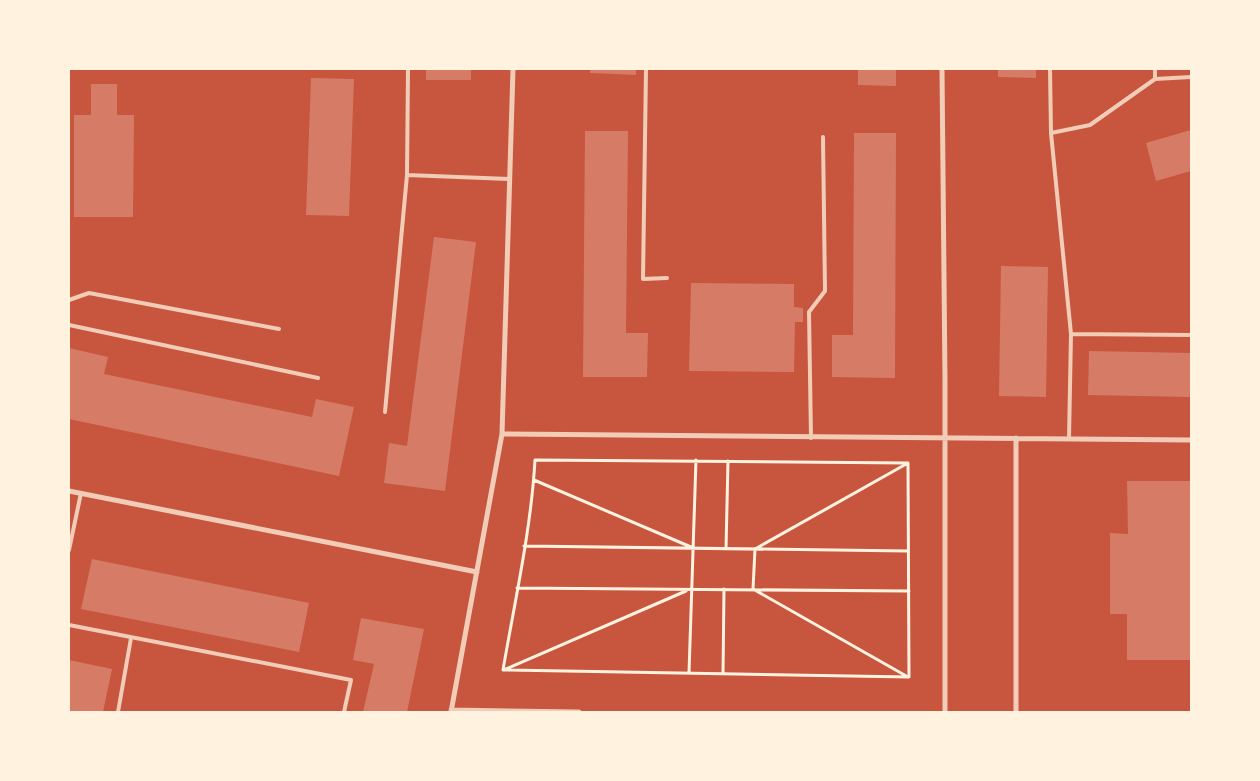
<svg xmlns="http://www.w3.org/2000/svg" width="1260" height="781" viewBox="0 0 1260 781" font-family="'Fira Sans Condensed',sans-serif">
  <rect width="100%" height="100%" fill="#c8553d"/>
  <path fill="#d67c66" d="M 426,69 L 471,69 L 471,80 L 426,80 Z
    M 590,69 L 636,69 L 636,75 L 590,73 Z
    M 858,69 L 896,69 L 896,86 L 858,85 Z
    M 998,69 L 1036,69 L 1036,78 L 998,77 Z
    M 311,78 L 354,79 L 349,216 L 306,215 Z
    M 91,84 L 117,84 L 117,115 L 134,115 L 133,217 L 74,217 L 74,115 L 91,115 Z
    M 1191,130 L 1191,171 L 1156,181 L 1146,143 Z
    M 585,131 L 628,131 L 626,333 L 648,333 L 647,377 L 583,377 Z
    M 854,133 L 896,133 L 895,378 L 832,377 L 832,335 L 853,335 Z
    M 434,237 L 476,242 L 445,491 L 384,483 L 389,443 L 407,446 Z
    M 1001,266 L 1048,267 L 1046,397 L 999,396 Z
    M 691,283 L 794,284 L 794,307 L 803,308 L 803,322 L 795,322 L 794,372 L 689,371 Z
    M 69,348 L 108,357 L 104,374 L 312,417 L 316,399 L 354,407 L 339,476 L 69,419 Z
    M 1089,351 L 1191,353 L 1191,397 L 1088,395 Z
    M 1127,481 L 1191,481 L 1191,660 L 1127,660 L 1127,614 L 1110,614 L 1110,533 L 1128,534 Z
    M 92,559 L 309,603 L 299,652 L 81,609 Z
    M 361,618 L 424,629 L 407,712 L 363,712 L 374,664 L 353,660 Z
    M 69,660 L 112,669 L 103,712 L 69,712 Z"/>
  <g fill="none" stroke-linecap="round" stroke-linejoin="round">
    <path stroke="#fff3e0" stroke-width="3" d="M 535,460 L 908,463 L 909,677 L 503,670 C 515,600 531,530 535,460 Z
      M 908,463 L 755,549 L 753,589 L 908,677
      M 534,480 L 691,547
      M 524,546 L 908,551
      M 726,549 L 728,461
      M 517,588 L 909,591
      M 506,669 L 686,591
      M 689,673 L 696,460
      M 723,674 L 724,589"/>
    <path stroke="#f1ccb7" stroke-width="4" d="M 646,69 L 643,279 L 667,278
      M 1050,69 L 1051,133 L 1071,334 L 1069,439
      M 1155,69 L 1155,79
      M 1051,133 L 1090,125 L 1155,79 L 1191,77
      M 407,175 L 509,179
      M 69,300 L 89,293 L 279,329
      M 69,325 L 318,378
      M 1071,334 L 1191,335
      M 385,412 L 407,175 L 408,69
      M 811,438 L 809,312 L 825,291 L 823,137
      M 69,550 L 81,493
      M 69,625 L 351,680 L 344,712
      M 118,712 L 131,638"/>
    <path stroke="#f1ccb7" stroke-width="5" d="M 942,69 L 945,380 L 945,712
      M 502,434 L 1191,440
      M 1016,438 L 1016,712
      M 69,491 L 477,572
      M 451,710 L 579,712
      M 451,712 L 502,434 L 513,69"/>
  </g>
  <rect width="1260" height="781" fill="none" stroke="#fff3e0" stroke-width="140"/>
</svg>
